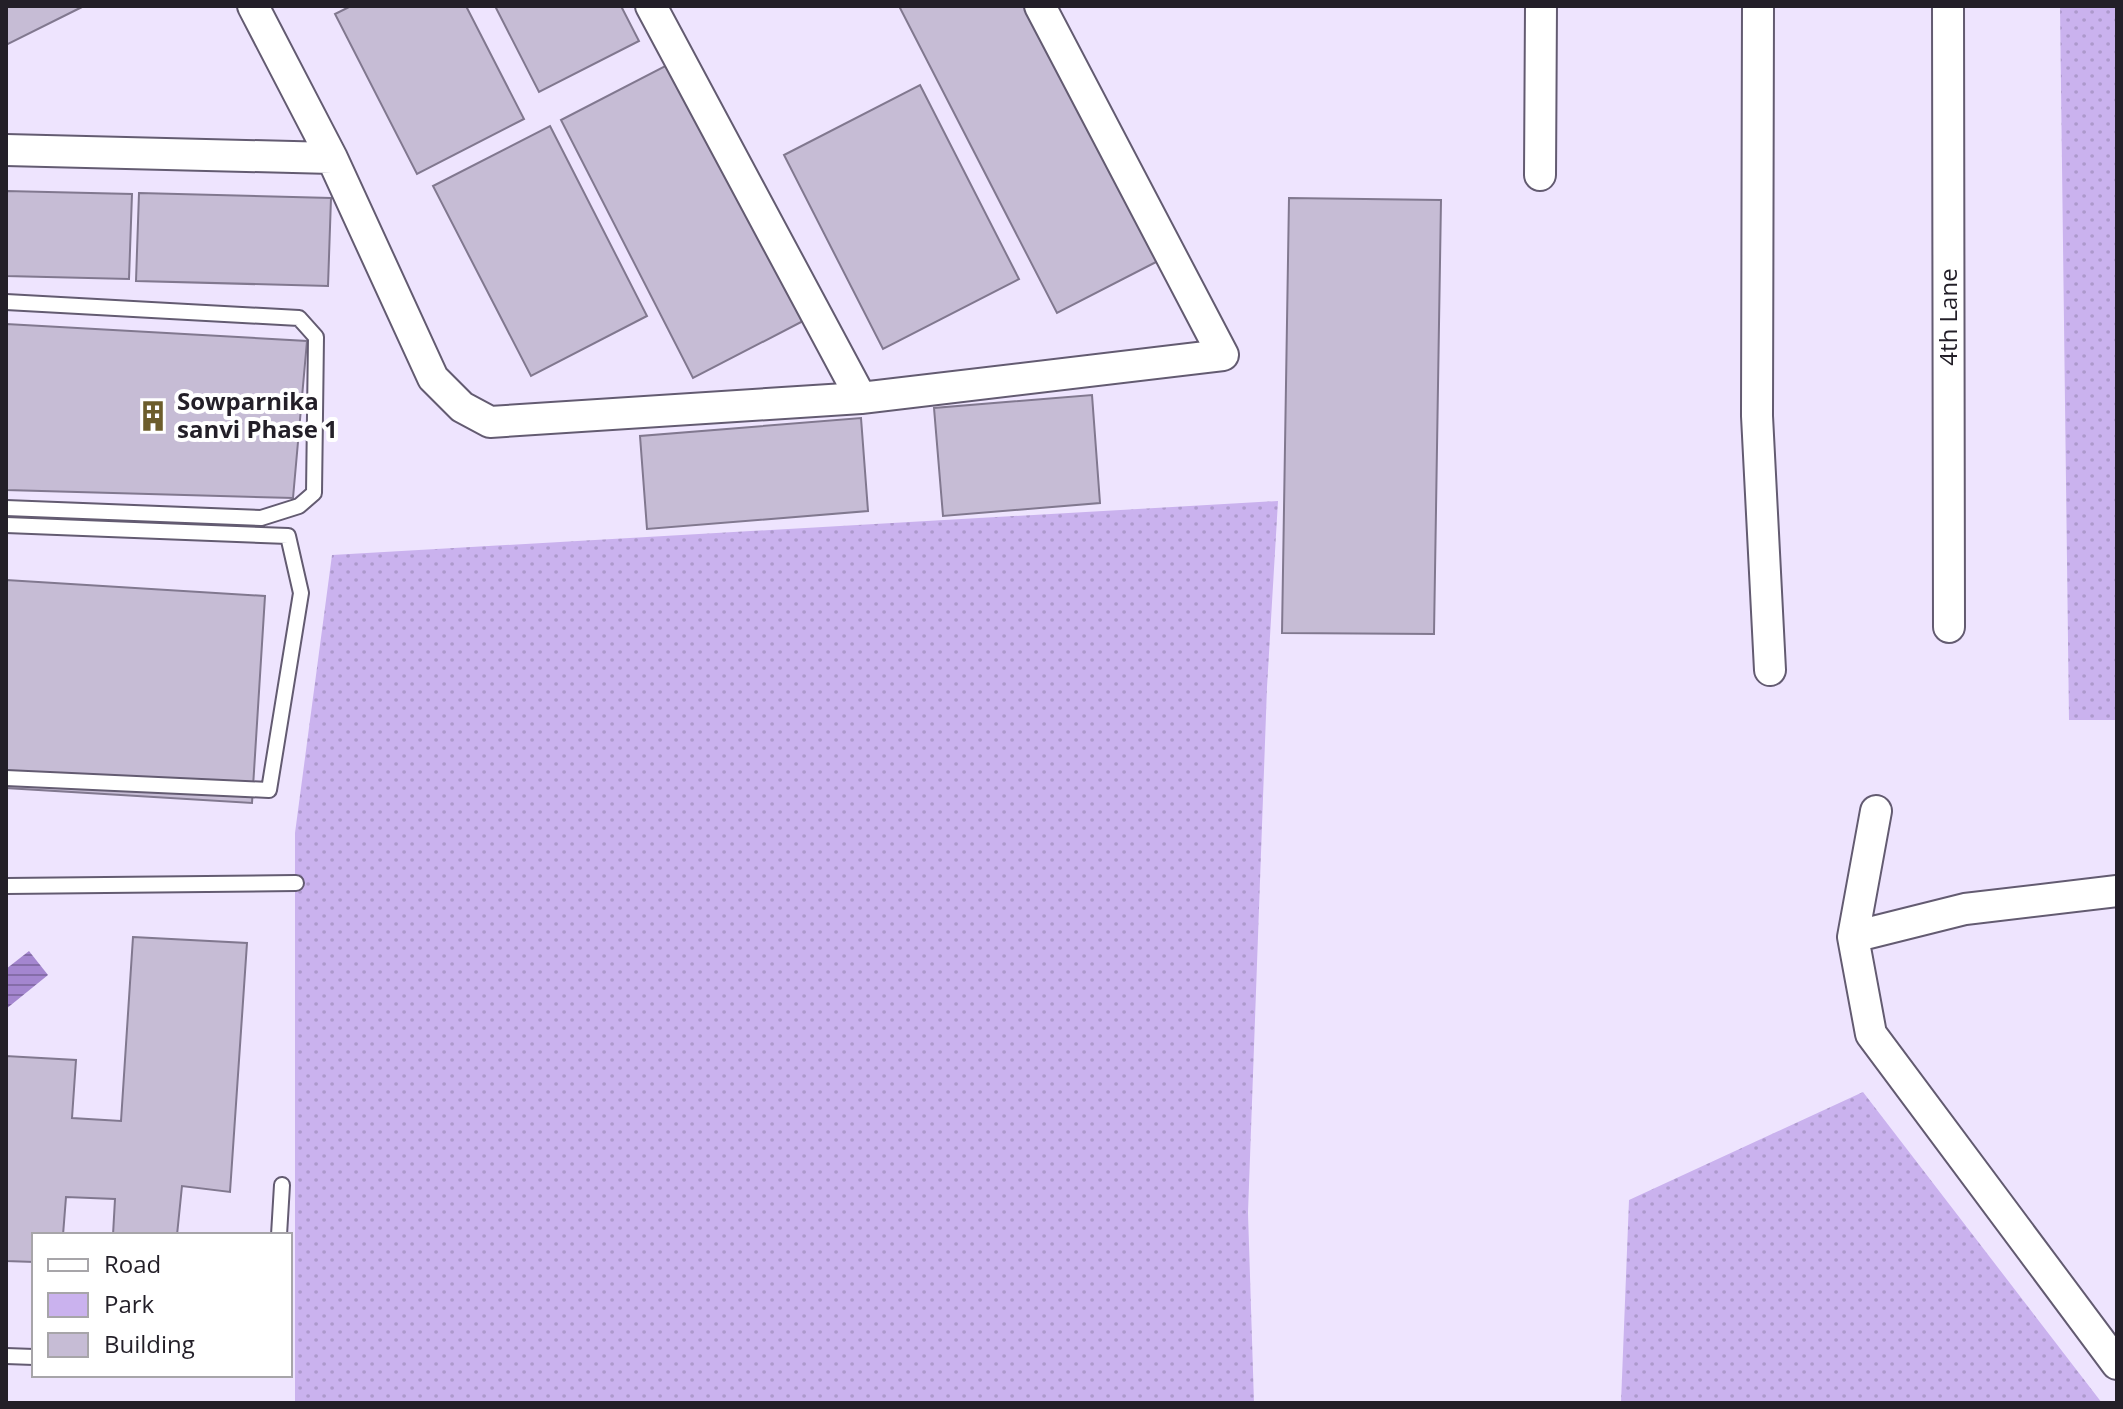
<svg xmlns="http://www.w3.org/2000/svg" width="2123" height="1409" viewBox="0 0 2123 1409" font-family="'Open Sans',sans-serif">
  <defs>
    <pattern id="green-dots" width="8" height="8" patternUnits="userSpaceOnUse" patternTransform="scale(2)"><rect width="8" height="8" fill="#cab2ee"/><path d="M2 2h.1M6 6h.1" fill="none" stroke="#ad99cc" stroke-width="1.8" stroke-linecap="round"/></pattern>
    <pattern id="water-rules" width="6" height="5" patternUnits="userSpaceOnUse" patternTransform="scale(2)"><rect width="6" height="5" fill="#a486cf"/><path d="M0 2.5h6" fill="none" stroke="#856da8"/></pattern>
  </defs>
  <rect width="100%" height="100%" fill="#eee4fe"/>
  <path fill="url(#green-dots)" d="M 2060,6 L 2117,6 L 2117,720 L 2069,720 Z
    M 1278,501 L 1267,687 L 1248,1213 L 1254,1403 L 295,1403 L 295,833 L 332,555 Z
    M 1863,1092 L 2102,1403 L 1621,1403 L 1629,1200 Z"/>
  <path fill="url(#water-rules)" d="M 29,951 L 48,975 L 6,1009 L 6,969 Z"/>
  <path fill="#c6bcd5" stroke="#81788f" stroke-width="2" d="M 6,6 L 84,6 L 6,45 Z
    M 351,6 L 466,6 L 524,119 L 417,174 L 335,14 Z
    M 495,6 L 621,6 L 639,41 L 539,92 Z
    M 899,6 L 1029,6 L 1160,260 L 1057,313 Z
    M 673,62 L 805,320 L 693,378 L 561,120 Z
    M 920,85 L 1019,279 L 883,349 L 784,155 Z
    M 550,126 L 647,316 L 531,376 L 433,186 Z
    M 6,191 L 132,194 L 129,279 L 6,276 Z
    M 139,193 L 331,198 L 328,286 L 136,281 Z
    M 1289,198 L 1441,200 L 1434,634 L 1282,633 Z
    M 6,324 L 307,341 L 293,498 L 6,490 Z
    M 1092,395 L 1100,503 L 943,516 L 934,408 Z
    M 861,418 L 868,511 L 647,529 L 640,436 Z
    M 6,580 L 265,596 L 252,803 L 6,788 Z
    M 133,937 L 247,943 L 230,1192 L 182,1186 L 177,1235 L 113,1235 L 115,1199 L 66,1197 L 63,1235 L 34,1235 L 34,1262 L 6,1261 L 6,1056 L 76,1060 L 72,1118 L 121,1121 Z"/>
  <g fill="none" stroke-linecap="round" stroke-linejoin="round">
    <defs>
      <path id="service" d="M 6,302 L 299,318 L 316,337 L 314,493 L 299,506 L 261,518 L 6,508
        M 6,525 L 288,536 L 301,593 L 269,790 L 6,778
        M 6,886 L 296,883
        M 279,1235 L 282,1185
        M 6,1356 L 34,1357"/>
      <path id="minor" d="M 253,6 L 332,158 L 433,378 L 462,407 L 490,422 L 861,398 L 1223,355 L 1040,6
        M 651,6 L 861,398
        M 1758,6 L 1757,416 L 1770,670
        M 1948,6 L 1949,627
        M 6,150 L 332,158
        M 1540,175 L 1541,6
        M 1876,811 L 1853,937 L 1871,1034 L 2117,1364
        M 1853,937 L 1965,909 L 2117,891"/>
    </defs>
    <use href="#service" stroke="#635b71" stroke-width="18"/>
    <use href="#minor" stroke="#635b71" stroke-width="34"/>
    <use href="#service" stroke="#fff" stroke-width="14"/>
    <use href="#minor" stroke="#fff" stroke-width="30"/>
  </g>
  <defs>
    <symbol id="building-bare" viewBox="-9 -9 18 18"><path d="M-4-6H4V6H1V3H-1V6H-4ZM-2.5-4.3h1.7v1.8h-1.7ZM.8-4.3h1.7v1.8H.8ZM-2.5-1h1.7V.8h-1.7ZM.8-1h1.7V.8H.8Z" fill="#6c5d2b" stroke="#fff" stroke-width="2.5" paint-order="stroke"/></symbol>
  </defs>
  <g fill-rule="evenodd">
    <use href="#building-bare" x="131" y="394" width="44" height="44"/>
  </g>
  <g text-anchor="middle" stroke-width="8" stroke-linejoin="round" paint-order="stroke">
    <g font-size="24" fill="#231f28" stroke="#fff">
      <text transform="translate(1949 317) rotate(-90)" y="8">4th Lane</text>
    </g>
    <g font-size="24" font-weight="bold" fill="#231f28" stroke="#fff" text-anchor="start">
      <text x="177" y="410">Sowparnika<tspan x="177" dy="28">sanvi Phase 1</tspan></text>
    </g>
  </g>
  <rect width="2123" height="1409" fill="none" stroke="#231f28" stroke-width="16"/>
  <rect x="32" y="1233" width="260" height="144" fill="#ffffff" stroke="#a7a5a9" stroke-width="2"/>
  <rect x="48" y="1259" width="40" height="12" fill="#ffffff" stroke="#a7a5a9" stroke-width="2"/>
  <text x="104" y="1273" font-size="24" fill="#231f28">Road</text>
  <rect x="48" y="1293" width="40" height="24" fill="#cab2ee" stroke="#a7a5a9" stroke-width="2"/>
  <text x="104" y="1313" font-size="24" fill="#231f28">Park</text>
  <rect x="48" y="1333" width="40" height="24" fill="#c6bcd5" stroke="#a7a5a9" stroke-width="2"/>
  <text x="104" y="1353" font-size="24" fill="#231f28">Building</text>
</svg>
